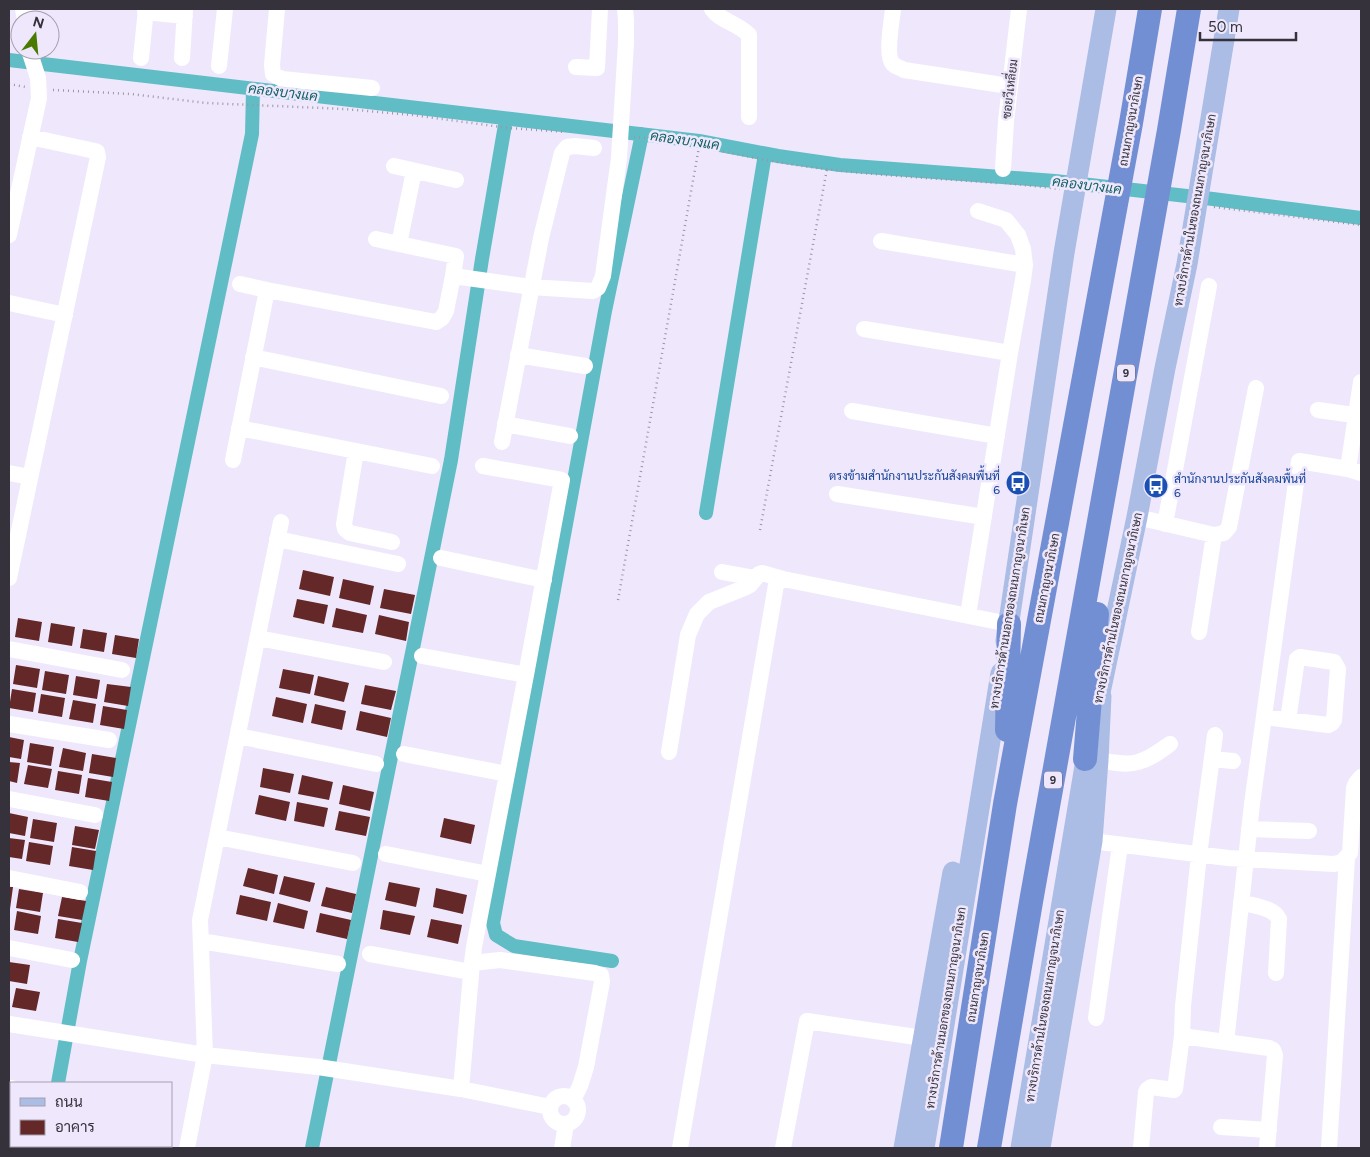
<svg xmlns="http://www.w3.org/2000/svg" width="1370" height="1157" viewBox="0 0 1370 1157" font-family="Figtree,Sarabun,sans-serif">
  <rect width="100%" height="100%" fill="#efe8fc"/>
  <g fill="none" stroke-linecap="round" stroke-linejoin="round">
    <path stroke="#61bdc5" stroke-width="14" d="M 9,60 L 699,141 L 778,156 L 840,165 L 1055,181 L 1213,199 L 1361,218
      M 706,513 L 765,154
      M 612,961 L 514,946 L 496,935 L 493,923 L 605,311 L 642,134
      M 58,1083 L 80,961 L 252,134 L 253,89
      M 45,1148 L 46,1146
      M 312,1148 L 451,460 L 482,259 L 506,119"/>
  </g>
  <path fill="#652828" d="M 303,570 L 334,577 L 330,596 L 299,589 Z
    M 343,579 L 374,586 L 370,605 L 339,598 Z
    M 384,589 L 415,595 L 411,614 L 380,608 Z
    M 297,599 L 328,605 L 324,624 L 293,617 Z
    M 336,608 L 367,615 L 363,633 L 332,627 Z
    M 379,615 L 409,622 L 406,641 L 375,634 Z
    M 18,618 L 42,622 L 39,641 L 15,637 Z
    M 51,623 L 75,627 L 72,646 L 48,642 Z
    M 83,629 L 107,633 L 104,652 L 80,648 Z
    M 115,635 L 139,639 L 136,658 L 112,654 Z
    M 16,665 L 40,669 L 37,688 L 13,684 Z
    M 283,669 L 314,675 L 310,694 L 279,688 Z
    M 45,671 L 69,675 L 66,694 L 42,690 Z
    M 76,676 L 100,680 L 97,699 L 73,695 Z
    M 318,676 L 349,683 L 344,702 L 314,695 Z
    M 107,684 L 131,687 L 128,706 L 104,702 Z
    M 365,685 L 396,691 L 391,710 L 361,704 Z
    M 12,689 L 36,693 L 33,712 L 9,708 Z
    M 41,694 L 65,698 L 62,717 L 38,713 Z
    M 276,697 L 307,704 L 303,723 L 272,716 Z
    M 73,700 L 96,704 L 93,723 L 69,719 Z
    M 315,704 L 346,711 L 342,730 L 311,723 Z
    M 103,706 L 127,710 L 124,729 L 100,725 Z
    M 360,711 L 391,718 L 387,737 L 356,730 Z
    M 9,737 L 24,740 L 21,759 L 9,757 Z
    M 30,743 L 54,747 L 51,766 L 27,762 Z
    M 63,748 L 86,753 L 83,771 L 59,767 Z
    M 92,754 L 116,758 L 113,777 L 89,773 Z
    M 9,762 L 20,763 L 17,783 L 9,781 Z
    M 28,765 L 52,769 L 48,788 L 24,784 Z
    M 263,768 L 294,774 L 290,793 L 260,787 Z
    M 58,771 L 82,775 L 79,794 L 55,790 Z
    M 302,775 L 333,782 L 329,800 L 298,794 Z
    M 88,778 L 112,782 L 109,801 L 85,797 Z
    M 343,785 L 374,792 L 370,811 L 339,804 Z
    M 259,795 L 290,802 L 286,821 L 255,814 Z
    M 297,802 L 328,808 L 324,827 L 294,821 Z
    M 339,811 L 370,817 L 366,836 L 335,830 Z
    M 9,813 L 28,817 L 25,836 L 9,833 Z
    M 444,818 L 475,825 L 471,844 L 440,837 Z
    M 33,819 L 57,823 L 54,842 L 30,838 Z
    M 75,826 L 99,830 L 95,849 L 72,845 Z
    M 9,838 L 25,840 L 22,859 L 9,857 Z
    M 29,842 L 53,846 L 50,865 L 26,861 Z
    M 72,847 L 96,851 L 93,870 L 69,866 Z
    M 248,868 L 278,875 L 274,894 L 243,886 Z
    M 284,876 L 315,883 L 310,902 L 279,894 Z
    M 389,882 L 420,888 L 416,907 L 385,900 Z
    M 9,887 L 13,887 L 10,909 L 9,909 Z
    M 326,887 L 356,894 L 352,913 L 321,906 Z
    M 436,888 L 467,895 L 463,914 L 433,907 Z
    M 19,889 L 43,893 L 40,912 L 16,908 Z
    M 240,895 L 271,902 L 267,921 L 236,914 Z
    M 62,897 L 86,901 L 82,920 L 58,916 Z
    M 278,903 L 308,911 L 304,929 L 273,922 Z
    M 383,910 L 415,916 L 410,935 L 380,929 Z
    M 17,911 L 41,916 L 38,934 L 14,930 Z
    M 320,913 L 351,920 L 347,939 L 316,932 Z
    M 58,919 L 82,923 L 78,942 L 55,938 Z
    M 431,919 L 462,925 L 458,944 L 427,937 Z
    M 9,962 L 30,965 L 27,984 L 9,981 Z
    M 16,988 L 40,992 L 36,1011 L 12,1007 Z"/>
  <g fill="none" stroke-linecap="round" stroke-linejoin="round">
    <path stroke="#9a95a4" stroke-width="2.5" stroke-dasharray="1 4" stroke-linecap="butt" d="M 9,84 L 26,87
      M 53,90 L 131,94 L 206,103 L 345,109 L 412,115 L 509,128 L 566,132
      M 634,137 C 688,142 742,157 796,165 C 862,175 930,178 997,183
      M 1005,183 L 1060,189
      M 1214,207 L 1361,225
      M 760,530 L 827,169
      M 618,600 L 699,147"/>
    <path stroke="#fff" stroke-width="16" d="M 23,9 L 25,20
      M 277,9 L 272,65 L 273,74 L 282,79 L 372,88
      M 712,9 C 720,21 738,23 749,35 L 749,117
      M 893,9 C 892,20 885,56 893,64 C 896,67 901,68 904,70 L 1009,86
      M 145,12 L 185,16
      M 141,58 L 146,9
      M 182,58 L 185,9
      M 219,66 L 225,9
      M 576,67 L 597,68 L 600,9
      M 394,166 L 456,180
      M 1003,169 L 1006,121 L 1019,9
      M 414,171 L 399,244 L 456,256 L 453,276 L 531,287 L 593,291 L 598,288 L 603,276 L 619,158 L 626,43 L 626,20 L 625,9
      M 978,211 L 1006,220 L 1018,235 L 1023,249 L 1025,265
      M 9,235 L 39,98 L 38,78 L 29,50
      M 376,239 L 399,244
      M 881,241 L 1025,265 L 1023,280 L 1010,353 L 968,615
      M 240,284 L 267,290
      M 9,303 L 65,315
      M 864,329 L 1010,353
      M 518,355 L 585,366
      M 253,357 L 441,396
      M 1318,410 L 1361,416
      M 852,411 L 997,436
      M 505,424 L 570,436
      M 239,428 L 432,466
      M 502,442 L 541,238 L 560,161 L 562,153 L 567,147 L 575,146 L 594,148
      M 356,451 L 344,524 L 345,529 L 350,533 L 392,542
      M 233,460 L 267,290 L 436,322 L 442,318 L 446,311 L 453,276
      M 1348,469 L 1361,382
      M 9,473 L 30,477
      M 837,494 L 984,517
      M 1137,517 L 1214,535 L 1224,533 L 1229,527 L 1256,388
      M 1165,524 L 1209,286
      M 277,539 L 398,564
      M 441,558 L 544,580
      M 722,572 L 755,578
      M 9,578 L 98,157 L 97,152 L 95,151 L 30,137
      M 1199,632 L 1214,535
      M 258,638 L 384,662
      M 9,649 L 122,670
      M 422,656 L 526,675
      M 1264,717 L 1328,725 L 1332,723 L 1334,720 L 1338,669 L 1334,662 L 1300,657 L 1297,659 L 1288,720
      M 9,724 L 109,740
      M 1215,735 L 1199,855 L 1183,1006 L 1182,1036 L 1269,1048 L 1273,1050 L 1275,1055 L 1267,1148
      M 238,736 L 376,764
      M 669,752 L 688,635 L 697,614 L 709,602 L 744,588 L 750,585 L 759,574 L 762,573 L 783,579
      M 404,754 L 507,774
      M 1212,759 L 1233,761
      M 1098,760 C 1111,762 1126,766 1138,762 C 1150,759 1160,751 1170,744
      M 9,799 L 95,815
      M 1249,829 L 1309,831
      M 217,837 L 353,863
      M 1092,841 L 1228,858 L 1334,864 L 1342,862 L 1350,853 L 1354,788 L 1356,783 L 1361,777
      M 386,854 L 488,874
      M 9,878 L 80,892
      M 1241,902 C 1253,906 1273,907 1279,919 L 1276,973
      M 201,941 L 338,964
      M 9,948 L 72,960
      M 370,954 L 471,972
      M 472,963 L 500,960 L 595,973 L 601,975 L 602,982 L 586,1067 L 580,1086 L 573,1100
      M 1096,1018 L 1120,845
      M 9,1024 L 205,1055 L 318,1067 L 461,1089 L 550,1107
      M 1226,1042 L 1252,804 L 1299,461 L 1348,469 L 1361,473
      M 9,1088 L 11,1088
      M 461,1089 L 472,963 L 474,947 L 526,675 L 562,480 L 483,466
      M550 1110a14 14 0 1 1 28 0a14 14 0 1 1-28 0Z
      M 1221,1127 L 1269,1130
      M 187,1148 L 205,1055 L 200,920 L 281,522
      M 562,1148 L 566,1124
      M 680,1148 L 776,585 L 783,579 L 1009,624
      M 783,1148 L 807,1021 L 923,1038
      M 1141,1148 L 1146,1092 L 1147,1090 L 1151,1087 L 1174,1090 L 1175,1089 L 1182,1036
      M 1329,1148 L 1347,858"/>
    <path stroke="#abbce5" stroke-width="21" d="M 1006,641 L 1064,253 L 1106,9
      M 1098,702 L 1137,517 L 1165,368 L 1187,264 L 1229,9
      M 904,1148 L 953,872
      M 924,1148 L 1001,673
      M 1021,1148 L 1089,742
      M 1040,1148 L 1092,841 L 1098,760 L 1101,696"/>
    <path stroke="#738fd4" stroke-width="24" d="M 1007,730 L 1009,624
      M 1085,759 L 1097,614
      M 951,1148 L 1005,804 L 1131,123 L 1150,9
      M 989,1148 L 1032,896 L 1169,130 L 1189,9"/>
  </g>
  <defs>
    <symbol id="bus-disc" viewBox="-11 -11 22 22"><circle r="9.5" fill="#1a4fb4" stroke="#efe8fc"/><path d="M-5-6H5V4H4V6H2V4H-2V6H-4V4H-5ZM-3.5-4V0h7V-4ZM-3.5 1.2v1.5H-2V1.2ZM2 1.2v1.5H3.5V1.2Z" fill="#fff"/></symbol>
  </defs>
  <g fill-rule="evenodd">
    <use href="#bus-disc" x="1004" y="469" width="28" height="28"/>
    <use href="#bus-disc" x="1142" y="472" width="28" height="28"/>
  </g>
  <g text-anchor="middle" stroke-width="5" stroke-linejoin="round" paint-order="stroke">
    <g fill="#efe8fc" stroke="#6d6976" stroke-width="1">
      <rect x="1117" y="364.5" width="18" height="17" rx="4"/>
      <rect x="1044" y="771.5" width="18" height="17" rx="4"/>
    </g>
    <g font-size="11" font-weight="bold" fill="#35323c">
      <text x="1126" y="377">9</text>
      <text x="1053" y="784">9</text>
    </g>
    <g font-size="12" fill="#35323c" stroke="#efe8fc">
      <text transform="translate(1010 89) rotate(-83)" y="4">ซอยวีเหลี่ยม</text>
      <text transform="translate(1131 121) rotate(-80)" y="4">ถนนกาญจนาภิเษก</text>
      <text transform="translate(1195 210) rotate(-80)" y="4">ทางบริการด้านในของถนนกาญจนาภิเษก</text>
      <text transform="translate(1047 578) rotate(-79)" y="4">ถนนกาญจนาภิเษก</text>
      <text transform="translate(1010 608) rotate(-81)" y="4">ทางบริการด้านนอกของถนนกาญจนาภิเษก</text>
      <text transform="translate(1118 608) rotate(-78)" y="4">ทางบริการด้านในของถนนกาญจนาภิเษก</text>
      <text transform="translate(978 977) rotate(-81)" y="4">ถนนกาญจนาภิเษก</text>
      <text transform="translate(1045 1006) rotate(-81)" y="4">ทางบริการด้านในของถนนกาญจนาภิเษก</text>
      <text transform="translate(946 1008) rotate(-81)" y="4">ทางบริการด้านนอกของถนนกาญจนาภิเษก</text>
    </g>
    <g font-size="12" fill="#164399" stroke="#efe8fc" text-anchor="end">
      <text x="1000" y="480">ตรงข้ามสำนักงานประกันสังคมพื้นที่<tspan x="1000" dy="14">6</tspan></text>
      <text x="1174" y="483" text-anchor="start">สำนักงานประกันสังคมพื้นที่<tspan x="1174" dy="14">6</tspan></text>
    </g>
    <g font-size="14" font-style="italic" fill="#136167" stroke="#efe8fc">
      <text transform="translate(283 92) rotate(7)" y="5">คลองบางแค</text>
      <text transform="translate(685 140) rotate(8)" y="5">คลองบางแค</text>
      <text transform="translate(1087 185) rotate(7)" y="5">คลองบางแค</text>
    </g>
  </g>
  <rect width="1370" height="1157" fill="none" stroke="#35323c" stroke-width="20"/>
  <rect x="10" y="1082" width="162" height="65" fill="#efe8fc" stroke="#a59faf"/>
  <rect x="20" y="1098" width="25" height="8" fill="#abbce5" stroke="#a59faf"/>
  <text x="55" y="1107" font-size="15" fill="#35323c">ถนน</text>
  <rect x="20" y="1120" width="25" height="15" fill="#652828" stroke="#a59faf"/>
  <text x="55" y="1132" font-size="15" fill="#35323c">อาคาร</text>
  <g transform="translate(35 35) rotate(16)"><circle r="24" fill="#efe8fc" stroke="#a59faf"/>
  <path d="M0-4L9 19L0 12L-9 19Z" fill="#4b7a00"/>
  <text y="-8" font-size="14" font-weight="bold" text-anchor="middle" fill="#35323c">N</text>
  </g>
  <path d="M1200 32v8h96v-8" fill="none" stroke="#35323c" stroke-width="2.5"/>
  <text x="1208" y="32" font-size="15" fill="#35323c" stroke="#efe8fc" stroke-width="4" paint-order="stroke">50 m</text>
</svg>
